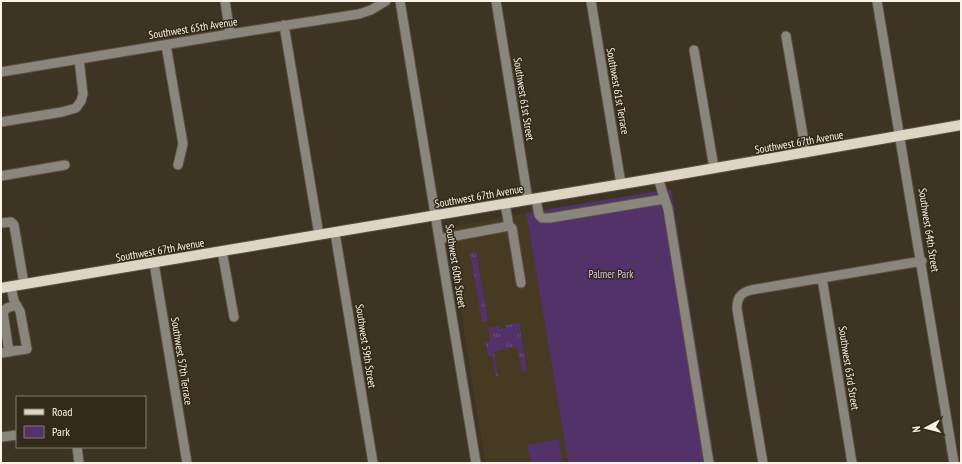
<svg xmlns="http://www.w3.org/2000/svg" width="962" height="464" viewBox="0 0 962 464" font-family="'PT Sans Narrow',sans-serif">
  <defs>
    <pattern id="grass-tufts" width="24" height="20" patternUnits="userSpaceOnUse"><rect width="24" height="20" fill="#523269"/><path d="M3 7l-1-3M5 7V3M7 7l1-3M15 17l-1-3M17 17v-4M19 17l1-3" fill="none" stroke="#6c507e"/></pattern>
  </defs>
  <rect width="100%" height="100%" fill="#3d3424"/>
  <path fill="#463a23" d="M 526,213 L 568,463 L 485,463 L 449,236 L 452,229 L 457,226 Z"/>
  <path fill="url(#grass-tufts)" d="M 476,252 L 488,321 L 482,322 L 470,253 Z
    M 519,323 L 527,371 L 522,372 L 517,347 L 494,352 L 498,376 L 496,376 L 492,356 L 488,356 L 485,342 L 490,341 L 488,328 L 499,326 L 500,329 L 506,328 L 506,325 Z"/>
  <path fill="#523269" d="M 671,189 L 715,463 L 568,463 L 526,213 Z
    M 559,439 L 562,463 L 531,463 L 527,445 Z"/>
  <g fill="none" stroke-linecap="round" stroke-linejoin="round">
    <defs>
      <path id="minor" d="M 225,1 L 230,34
        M 400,1 L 476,463
        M 496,1 L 528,200
        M 591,1 L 621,184
        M 877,1 L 954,463
        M 284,25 L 319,235
        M 786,36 L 806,153
        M 166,45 L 183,144 L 178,165
        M 694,50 L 714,168
        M 1,72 L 230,34 L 359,14 L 371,10 L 386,1
        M 1,122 L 62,112 L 76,108 L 81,101 L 83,94 L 79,59
        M 1,176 L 65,165
        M 658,178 L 668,209 L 709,463
        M 536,199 L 539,215 L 542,218 L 550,218 L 664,199
        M 505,204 L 509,226
        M 1,223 L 11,222 L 14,225 L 24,284
        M 335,233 L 373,463
        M 439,239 L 509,226 L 512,228 L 521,283
        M 222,251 L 234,317
        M 154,263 L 187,463
        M 822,278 L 852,463
        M 9,352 L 3,312 L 7,308 L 16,305
        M 1,353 L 27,349 L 20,311 L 14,301 L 11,287
        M 1,437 L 17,435
        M 77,447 L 79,463
        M 763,463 L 737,309 C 737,298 740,293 751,290 L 922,261"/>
      <path id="major" d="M 1,288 L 658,178 L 961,125"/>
    </defs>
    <use href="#minor" stroke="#5b5243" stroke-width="11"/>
    <use href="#major" stroke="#5b5243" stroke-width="12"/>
    <use href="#minor" stroke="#8a857d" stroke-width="9"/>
    <use href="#major" stroke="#dfd5c4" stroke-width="10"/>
  </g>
  <g text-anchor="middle" stroke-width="3" stroke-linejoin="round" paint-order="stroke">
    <g font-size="11" fill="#f8f2e8" stroke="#332a1a">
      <text transform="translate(193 28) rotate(-9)" y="4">Southwest 65th Avenue</text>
      <text transform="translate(618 91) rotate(80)" y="4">Southwest 61st Terrace</text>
      <text transform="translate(524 99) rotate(81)" y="4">Southwest 61st Street</text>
      <text transform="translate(799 142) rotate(-10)" y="4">Southwest 67th Avenue</text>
      <text transform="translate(479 196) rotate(-10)" y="4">Southwest 67th Avenue</text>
      <text transform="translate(929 230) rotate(81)" y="4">Southwest 64th Street</text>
      <text transform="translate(160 250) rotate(-10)" y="4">Southwest 67th Avenue</text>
      <text transform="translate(456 266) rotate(81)" y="4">Southwest 60th Street</text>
      <text transform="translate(366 346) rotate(81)" y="4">Southwest 59th Street</text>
      <text transform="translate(182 361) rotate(81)" y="4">Southwest 57th Terrace</text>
      <text transform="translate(849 368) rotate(81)" y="4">Southwest 63rd Street</text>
    </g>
    <g font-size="11" fill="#debdf8" stroke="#332a1a">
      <text x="611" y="278">Palmer Park</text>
    </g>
  </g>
  <rect width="962" height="464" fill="none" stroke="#f8f2e8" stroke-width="4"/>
  <rect x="16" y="396" width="130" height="52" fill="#332a1a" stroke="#827a6c"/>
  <rect x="24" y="409" width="20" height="6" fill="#dfd5c4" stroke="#827a6c"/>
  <text x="52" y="416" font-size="12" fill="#f8f2e8">Road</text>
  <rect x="24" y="426" width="20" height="12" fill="#523269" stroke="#827a6c"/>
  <text x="52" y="436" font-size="12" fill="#f8f2e8">Park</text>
  <g transform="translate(926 428) rotate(263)" stroke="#332a1a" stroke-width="3" paint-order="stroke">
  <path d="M0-3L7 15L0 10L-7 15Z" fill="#f8f2e8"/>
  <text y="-6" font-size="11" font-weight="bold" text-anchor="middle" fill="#f8f2e8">N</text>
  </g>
</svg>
